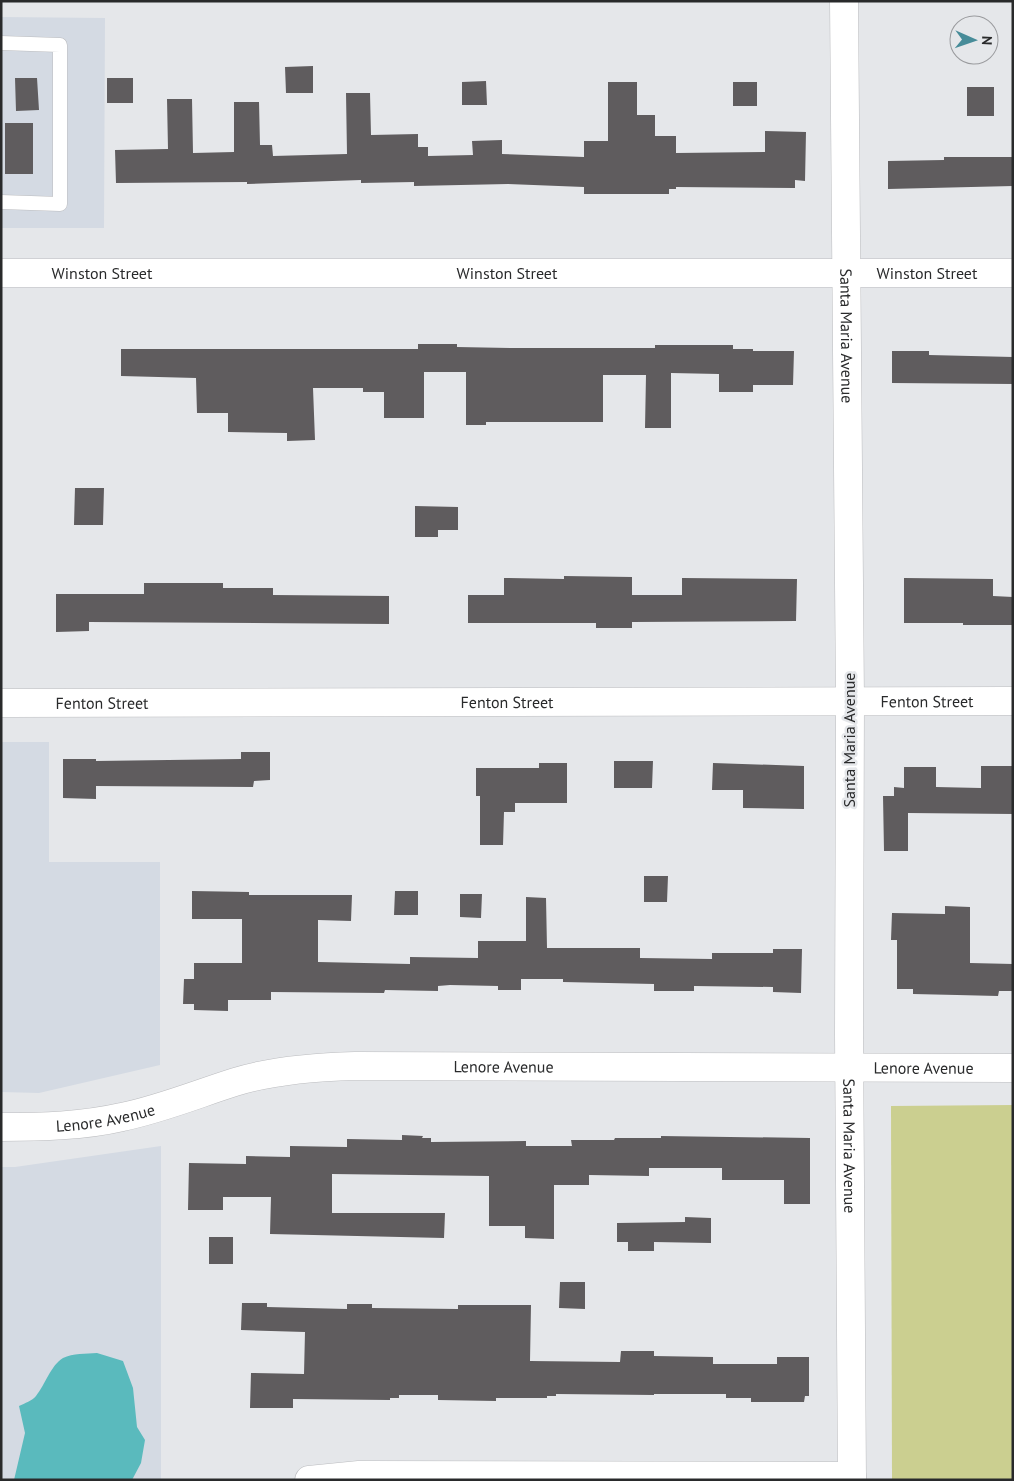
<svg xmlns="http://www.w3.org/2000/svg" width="1014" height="1481" viewBox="0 0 1014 1481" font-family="'PT Sans',sans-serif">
  <rect width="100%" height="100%" fill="#e5e7ea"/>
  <path fill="#d4dae3" d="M 1,17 L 105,18 L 104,228 L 1,228 Z
    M 1,742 L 49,742 L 49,862 L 160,862 L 160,1065 L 39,1093 L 1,1092 Z
    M 161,1146 L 161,1480 L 1,1480 L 1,1167 L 15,1167 Z"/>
  <path fill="#cbcf90" d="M 1013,1105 L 1013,1480 L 892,1480 L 891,1106 Z"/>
  <path fill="#5ababd" d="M 97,1353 L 123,1361 L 133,1388 L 137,1427 L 145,1440 L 141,1463 L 132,1480 L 14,1480 L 25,1433 L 19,1406 C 25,1403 32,1401 36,1396 C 45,1385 51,1365 63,1358 C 73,1353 86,1354 97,1353 Z"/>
  <path fill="#5f5c5e" d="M 313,66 L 313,93 L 286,93 L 285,67 Z
    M 15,78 L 37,78 L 39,110 L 16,111 Z
    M 107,78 L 133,78 L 133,103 L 107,103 Z
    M 486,81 L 487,105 L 462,105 L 462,82 Z
    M 608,82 L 637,82 L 637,115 L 655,115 L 655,136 L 676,136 L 676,153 L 765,152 L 765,131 L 806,132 L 805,181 L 795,180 L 795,188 L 676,187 L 676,189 L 669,189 L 669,194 L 584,194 L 584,187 L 508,184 L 414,186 L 414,182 L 361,183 L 361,180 L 247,184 L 247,182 L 116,183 L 115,150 L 168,149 L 167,99 L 192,99 L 193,153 L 234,152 L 234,102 L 259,102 L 260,145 L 272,145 L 273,156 L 347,154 L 346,93 L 370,93 L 371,135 L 418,134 L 418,147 L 428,147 L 428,156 L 473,155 L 472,141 L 502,140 L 502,154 L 584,157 L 584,141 L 608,141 Z
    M 733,82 L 757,82 L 757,106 L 733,106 Z
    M 967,87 L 994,87 L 994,116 L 967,116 Z
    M 5,123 L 33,123 L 33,174 L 5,174 Z
    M 944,157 L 1013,157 L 1013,186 L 888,189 L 888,161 L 944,160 Z
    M 418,344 L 457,344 L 457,347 L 515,348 L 655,348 L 655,345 L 733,345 L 733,349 L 753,349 L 753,351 L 794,351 L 793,385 L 753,385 L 753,392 L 719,392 L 719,374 L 671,373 L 671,428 L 645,428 L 646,375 L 603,375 L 603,422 L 486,422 L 486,425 L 466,425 L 466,372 L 424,372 L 424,418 L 384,418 L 384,392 L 363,392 L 363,388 L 313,388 L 315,440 L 287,441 L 287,433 L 228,432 L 228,413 L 197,413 L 196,378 L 121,376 L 121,349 L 418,349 Z
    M 892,351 L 929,351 L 929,355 L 1013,357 L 1013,384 L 892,383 Z
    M 75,488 L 104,488 L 103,525 L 74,525 Z
    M 415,506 L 458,507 L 458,530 L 438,530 L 438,537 L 415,537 Z
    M 564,576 L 632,577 L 632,595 L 682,595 L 682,578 L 797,579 L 796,621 L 632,622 L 632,628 L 596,628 L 596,623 L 468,623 L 468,595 L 504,595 L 504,578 L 564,579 Z
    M 904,578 L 993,579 L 993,596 L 1013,597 L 1013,625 L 963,625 L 963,623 L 904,623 Z
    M 144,583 L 223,583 L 223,588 L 273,588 L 273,595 L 389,596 L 389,624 L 89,622 L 89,631 L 56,632 L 56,594 L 144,594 Z
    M 241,752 L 270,752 L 270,780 L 254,781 L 253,787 L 96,786 L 96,799 L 63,798 L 63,759 L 96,759 L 96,761 L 241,759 Z
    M 614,761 L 653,761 L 652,788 L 614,788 Z
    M 539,763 L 567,763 L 567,803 L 515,803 L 515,812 L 504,812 L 503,845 L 480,845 L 480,796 L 476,796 L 476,768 L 539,768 Z
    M 713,763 L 804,766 L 804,809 L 743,808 L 743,790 L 712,790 Z
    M 981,766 L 1013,766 L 1013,814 L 908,813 L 908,851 L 884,851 L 883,796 L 894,796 L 894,787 L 904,788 L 904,767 L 936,767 L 936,787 L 981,788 Z
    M 644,876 L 668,876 L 667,902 L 644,902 Z
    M 192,891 L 249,892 L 249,895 L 352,895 L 351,921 L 318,920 L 318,962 L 410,964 L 410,957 L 478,958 L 478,941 L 526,941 L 526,897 L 546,898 L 547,948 L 640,948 L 640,958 L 712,959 L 712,953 L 773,953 L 773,949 L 802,949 L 801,993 L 773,992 L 773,987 L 694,986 L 694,991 L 654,991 L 654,984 L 563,982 L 563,979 L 521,979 L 521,990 L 498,990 L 498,986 L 450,985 L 438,986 L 438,991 L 385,990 L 384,993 L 271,992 L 271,1000 L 228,1000 L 228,1011 L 194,1010 L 194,1004 L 183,1004 L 184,979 L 194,979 L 194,963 L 242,963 L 242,919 L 192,919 Z
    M 395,891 L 418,891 L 418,915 L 394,915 Z
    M 460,894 L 482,894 L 481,918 L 460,917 Z
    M 945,906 L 970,907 L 970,963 L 1013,964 L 1013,991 L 999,991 L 998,996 L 957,995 L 913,994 L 913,989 L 897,989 L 897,940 L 891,940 L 892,913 L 945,914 Z
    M 402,1135 L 423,1136 L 422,1138 L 431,1138 L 431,1142 L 526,1141 L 526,1146 L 572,1146 L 571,1140 L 614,1140 L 615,1138 L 661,1138 L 661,1136 L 810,1138 L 810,1204 L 784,1204 L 784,1180 L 722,1180 L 722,1168 L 649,1168 L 649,1176 L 589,1175 L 589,1185 L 554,1185 L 554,1239 L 525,1238 L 525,1226 L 489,1226 L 489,1176 L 332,1174 L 332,1213 L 445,1213 L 444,1238 L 270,1234 L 271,1197 L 223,1197 L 223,1210 L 188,1210 L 189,1163 L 246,1164 L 246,1156 L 290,1157 L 290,1146 L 347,1147 L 347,1139 L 402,1140 Z
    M 685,1217 L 711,1218 L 711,1243 L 654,1242 L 654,1251 L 628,1251 L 628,1242 L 617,1242 L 617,1223 L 685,1222 Z
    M 209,1237 L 233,1237 L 233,1264 L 209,1264 Z
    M 560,1282 L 585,1282 L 585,1309 L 559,1308 Z
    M 242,1303 L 267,1303 L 267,1307 L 347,1309 L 347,1304 L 372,1304 L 372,1308 L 458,1309 L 458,1305 L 531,1305 L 530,1361 L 620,1362 L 621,1351 L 654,1351 L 654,1356 L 713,1357 L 713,1364 L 777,1364 L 777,1357 L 809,1357 L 809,1396 L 805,1396 L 804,1402 L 751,1402 L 751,1398 L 726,1398 L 726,1394 L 654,1394 L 654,1395 L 556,1394 L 556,1396 L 547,1396 L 547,1398 L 496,1398 L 496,1401 L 438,1400 L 438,1395 L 399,1395 L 399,1398 L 390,1398 L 390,1400 L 293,1399 L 293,1408 L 250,1408 L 251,1373 L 304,1374 L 305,1332 L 241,1330 Z"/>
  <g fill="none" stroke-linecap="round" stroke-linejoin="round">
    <defs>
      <path id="lane" d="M 1,43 L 60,45 L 60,204 L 1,202"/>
      <g id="street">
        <path id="s1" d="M 844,1 L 850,700 L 849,1035 L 852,1480"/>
        <path id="s2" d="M 1,273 L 1013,273"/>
        <path id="s3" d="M 1,703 L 1013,701"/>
        <path id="s4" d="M 1,1127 C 41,1127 83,1126 122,1117 C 161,1109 197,1094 235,1082 C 274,1070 315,1067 355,1066 L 1013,1068"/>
        <path d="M 309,1480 L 359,1475 L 852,1476"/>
      </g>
    </defs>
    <use href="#lane" stroke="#bbbcbf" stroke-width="15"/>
    <use href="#street" stroke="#bbbcbf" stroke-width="29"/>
    <use href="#lane" stroke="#fff" stroke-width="14"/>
    <use href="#street" stroke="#fff" stroke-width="28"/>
  </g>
  <g text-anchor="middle" stroke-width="5" stroke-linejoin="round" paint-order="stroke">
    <g font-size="16" fill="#292a2b" stroke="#e5e7ea">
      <text dy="6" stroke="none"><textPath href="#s2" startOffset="101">Winston Street</textPath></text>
      <text dy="6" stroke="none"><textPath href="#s2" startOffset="506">Winston Street</textPath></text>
      <text dy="6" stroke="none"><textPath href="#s2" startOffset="926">Winston Street</textPath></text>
      <text dy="6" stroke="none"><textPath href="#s1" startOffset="335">Santa Maria Avenue</textPath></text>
      <text dy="6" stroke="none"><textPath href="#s3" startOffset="926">Fenton Street</textPath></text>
      <text dy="6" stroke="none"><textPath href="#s3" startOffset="506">Fenton Street</textPath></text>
      <text dy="6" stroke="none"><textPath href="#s3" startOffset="101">Fenton Street</textPath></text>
      <text transform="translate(849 740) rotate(-90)" y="6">Santa Maria Avenue</text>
      <text dy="6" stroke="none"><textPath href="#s4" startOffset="510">Lenore Avenue</textPath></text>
      <text dy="6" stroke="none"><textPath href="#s4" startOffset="930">Lenore Avenue</textPath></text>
      <text dy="6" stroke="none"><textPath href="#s4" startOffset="105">Lenore Avenue</textPath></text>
      <text dy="6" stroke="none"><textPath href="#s1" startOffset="1145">Santa Maria Avenue</textPath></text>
    </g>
  </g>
  <rect width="1014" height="1481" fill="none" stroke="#292a2b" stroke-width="5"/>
  <g transform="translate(974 40) rotate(92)"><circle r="24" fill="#e5e7ea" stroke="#9a9b9e"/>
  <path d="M0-4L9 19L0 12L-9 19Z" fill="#478c99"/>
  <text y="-8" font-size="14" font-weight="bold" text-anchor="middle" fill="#292a2b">N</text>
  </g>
</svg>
